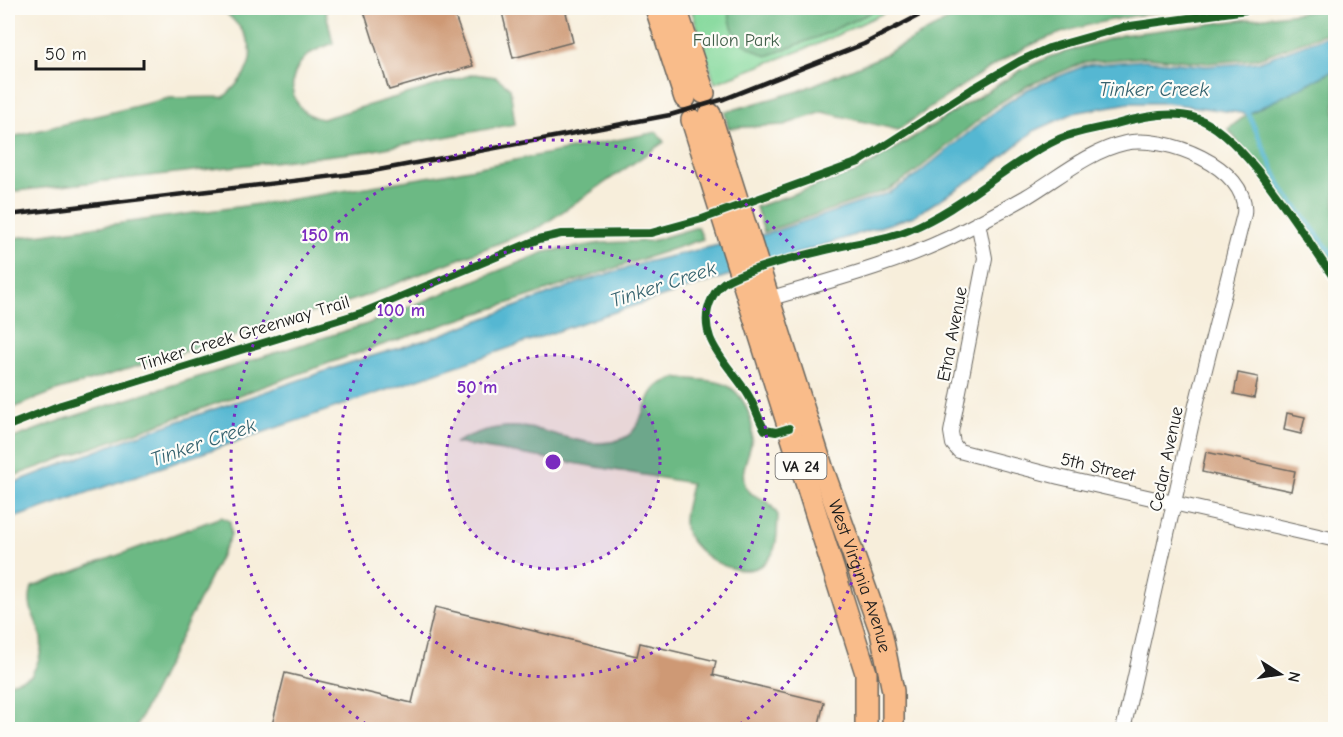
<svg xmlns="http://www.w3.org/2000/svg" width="1343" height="737" viewBox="0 0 1343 737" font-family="'Comic Neue',sans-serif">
  <rect width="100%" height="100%" fill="#fdfcf7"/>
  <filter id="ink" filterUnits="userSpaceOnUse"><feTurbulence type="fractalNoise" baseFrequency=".0167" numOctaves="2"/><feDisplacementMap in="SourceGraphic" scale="12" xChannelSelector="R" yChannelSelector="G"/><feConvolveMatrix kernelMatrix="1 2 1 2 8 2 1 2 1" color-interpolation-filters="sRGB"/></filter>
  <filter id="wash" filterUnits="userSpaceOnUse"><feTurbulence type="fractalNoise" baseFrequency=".008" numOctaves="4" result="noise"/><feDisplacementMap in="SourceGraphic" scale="24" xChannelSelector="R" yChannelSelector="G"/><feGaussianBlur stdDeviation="1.35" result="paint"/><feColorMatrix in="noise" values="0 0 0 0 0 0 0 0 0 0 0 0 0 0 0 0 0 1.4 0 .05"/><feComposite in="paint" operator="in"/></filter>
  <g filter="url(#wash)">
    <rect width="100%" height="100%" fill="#f7eedb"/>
    <path fill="#85d99c" stroke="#507a5c" stroke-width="1.5" d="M 691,8 L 894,8 L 820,43 L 715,83 Z"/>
    <path fill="#6cb984" stroke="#446a50" stroke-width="1.5" d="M 220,8 L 325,8 L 333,43 C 325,47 314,50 308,55 C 283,76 289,113 322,119 L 474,74 L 496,77 L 510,88 L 515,124 L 369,151 L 8,192 L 8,138 L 169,98 L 224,97 C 262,63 258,39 220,8 Z
      M 728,8 L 881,8 L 818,37 L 767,56 C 738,43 732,38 728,8 Z
      M 971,8 L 1189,8 C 1142,15 1095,20 1050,37 C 996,58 946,98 898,130 L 823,112 L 784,125 L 728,128 L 725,112 L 799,91 L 878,58 Z
      M 1336,8 L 1335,30 L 1256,59 L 1208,63 L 1145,57 L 1085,62 L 1027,86 L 998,104 L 913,174 L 888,190 L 764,232 L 756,207 L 859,171 L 1023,69 L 1049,57 L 1122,35 Z
      M 1335,70 L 1335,274 L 1277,192 L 1228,129 L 1248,114 Z
      M 657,132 L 664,142 L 540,227 L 357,299 L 56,391 L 8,410 L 8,239 L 294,199 L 439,175 Z
      M 698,227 L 703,239 L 349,356 L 8,478 L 8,440 L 65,419 L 367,324 L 545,252 L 602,243 L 651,241 Z
      M 675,378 C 688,379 703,379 717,382 C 743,387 756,420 751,444 C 748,458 740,470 745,485 C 748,495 758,496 766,501 C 771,504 774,510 778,515 C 777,528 778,545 771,556 C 749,589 694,557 685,529 C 681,517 690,495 691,483 L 455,443 C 480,429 506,423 535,429 C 563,435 594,451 624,438 C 642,430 643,402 655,389 C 660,383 668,381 675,378 Z
      M 221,517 L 230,521 L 231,535 L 135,729 L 8,729 L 8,684 L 31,676 C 59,627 21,622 32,587 Z"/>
    <path fill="#54b7d2" stroke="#386a77" stroke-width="1.5" d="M 1335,33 L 1335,70 L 1248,114 L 1167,103 L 1129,103 L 1074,113 L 1034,131 L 984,172 L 914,216 L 596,318 L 8,520 L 8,485 L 135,436 L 349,363 L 432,338 L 581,282 L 646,262 L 766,234 L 889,193 L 914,177 L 1000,107 L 1028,89 L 1086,65 L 1145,60 L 1207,66 L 1257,62 Z"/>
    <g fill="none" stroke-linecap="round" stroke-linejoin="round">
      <path stroke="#54b7d2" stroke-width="4.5" d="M 1247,111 L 1282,188 L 1336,259"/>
    </g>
    <g id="blocks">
      <path fill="#ce9975" d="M 363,8 L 452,8 L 473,66 L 389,90 Z
        M 501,8 L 565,8 L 573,42 L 513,58 Z
        M 1238,373 L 1258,377 L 1254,398 L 1234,394 Z
        M 1287,413 L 1305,417 L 1301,434 L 1284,430 Z
        M 1206,452 L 1295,471 L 1291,491 L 1202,472 Z
        M 435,607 L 637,656 L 640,643 L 716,661 L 713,675 L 824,702 L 818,729 L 271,729 L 285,673 L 412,703 Z"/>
    </g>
  </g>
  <g filter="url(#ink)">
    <use href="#blocks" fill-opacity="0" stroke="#69665f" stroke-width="1.5"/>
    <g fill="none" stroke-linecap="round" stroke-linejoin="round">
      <defs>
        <path id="minor" d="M 978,222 L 985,258 L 951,432 L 953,444 L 959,451 L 1059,477 L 1336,540
          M 768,299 C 829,281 892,265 949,238 C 975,225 1001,211 1026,197 C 1058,178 1089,151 1125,143 C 1164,134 1250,167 1244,214 L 1195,409 L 1123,730"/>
        <g id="primary">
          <path d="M 656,8 L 685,98"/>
          <path d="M 676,8 L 704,93"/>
          <path id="s1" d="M 710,114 L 823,470 L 881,632 L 893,691 L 893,730"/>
          <path d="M 692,120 L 866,673 L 866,730"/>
        </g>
      </defs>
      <use href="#minor" stroke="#69665f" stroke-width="16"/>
      <use href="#primary" stroke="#69665f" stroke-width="24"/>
      <use href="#minor" stroke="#fff" stroke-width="14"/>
      <use href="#primary" stroke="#f9bc8a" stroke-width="21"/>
      <path stroke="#1c1c1c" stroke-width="4.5" d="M 8,215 L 368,172 L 670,115 L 724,99 L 864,44 L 933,8"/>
      <defs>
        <path id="cycleway" d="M 8,426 L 61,405 L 364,312 L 539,239 L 561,234 L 651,233 L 702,219 L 859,162 L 972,89 L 1020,61 L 1049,48 L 1123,27 L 1261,8
          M 789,428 L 776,432 L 765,430 C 758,419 755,405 747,393 C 729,364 693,337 712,298 C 716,289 721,283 730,279 C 760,265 802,256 834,248 C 859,242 885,240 909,230 C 963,208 1006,164 1059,139 C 1077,131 1097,129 1116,124 C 1140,117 1172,110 1196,118 C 1243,132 1306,240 1336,281"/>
      </defs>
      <use href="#cycleway" stroke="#fdfcf7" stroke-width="11"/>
      <use href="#cycleway" stroke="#1b5e20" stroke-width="8"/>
    </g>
  </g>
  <circle cx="553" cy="462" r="107" fill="#7b2cbf" fill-opacity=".12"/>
  <g fill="none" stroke="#7b2cbf" stroke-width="3" stroke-dasharray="3 6">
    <circle cx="553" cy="462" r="107"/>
    <circle cx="553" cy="462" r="215"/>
    <path d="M373 729A322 322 0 1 1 733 729"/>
  </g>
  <g text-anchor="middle" stroke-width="4.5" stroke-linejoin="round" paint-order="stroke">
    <rect fill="#fdfcf7" stroke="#605f5e" stroke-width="1.5" x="775.5" y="453" width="51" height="26" rx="4.5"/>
    <g font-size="16" font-weight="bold" fill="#1c1c1c">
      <text x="801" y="472">VA 24</text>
    </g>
    <g font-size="18" fill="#415e49" stroke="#fdfcf7">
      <text x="736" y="46">Fallon Park</text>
    </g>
    <g font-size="18" fill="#1c1c1c" stroke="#fdfcf7">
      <text transform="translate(244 333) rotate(-17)" y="6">Tinker Creek Greenway Trail</text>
      <text transform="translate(952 334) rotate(-79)" y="6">Etna Avenue</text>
      <text transform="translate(1166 459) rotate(-78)" y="6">Cedar Avenue</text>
      <text transform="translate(1098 467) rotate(13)" y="6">5th Street</text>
      <text dy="6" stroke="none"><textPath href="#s1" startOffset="486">West Virginia Avenue</textPath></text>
    </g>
    <g font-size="20" font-style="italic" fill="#35626e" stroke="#fdfcf7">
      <text x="1154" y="96">Tinker Creek</text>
      <text transform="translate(663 284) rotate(-18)" y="7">Tinker Creek</text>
      <text transform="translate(203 442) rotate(-19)" y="7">Tinker Creek</text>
    </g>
  </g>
  <circle cx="553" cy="462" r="9" fill="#7b2cbf" stroke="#fdfcf7" stroke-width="3"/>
  <g font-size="18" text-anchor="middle" font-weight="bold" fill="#7b2cbf" stroke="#fdfcf7" stroke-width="4.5" stroke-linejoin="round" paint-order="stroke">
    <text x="325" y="241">150 m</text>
    <text x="401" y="316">100 m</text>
    <text x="477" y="393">50 m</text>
  </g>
  <rect width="1343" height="737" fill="none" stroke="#fdfcf7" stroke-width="30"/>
  <g transform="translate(1280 674) rotate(102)" stroke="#fdfcf7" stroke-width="4.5" paint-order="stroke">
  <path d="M0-4.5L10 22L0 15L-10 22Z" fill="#1c1c1c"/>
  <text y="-9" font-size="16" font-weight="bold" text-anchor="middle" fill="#1c1c1c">N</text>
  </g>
  <path d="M36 60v9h108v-9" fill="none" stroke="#1c1c1c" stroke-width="3"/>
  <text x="45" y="60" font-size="18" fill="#1c1c1c" stroke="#fdfcf7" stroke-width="4.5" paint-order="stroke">50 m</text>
</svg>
